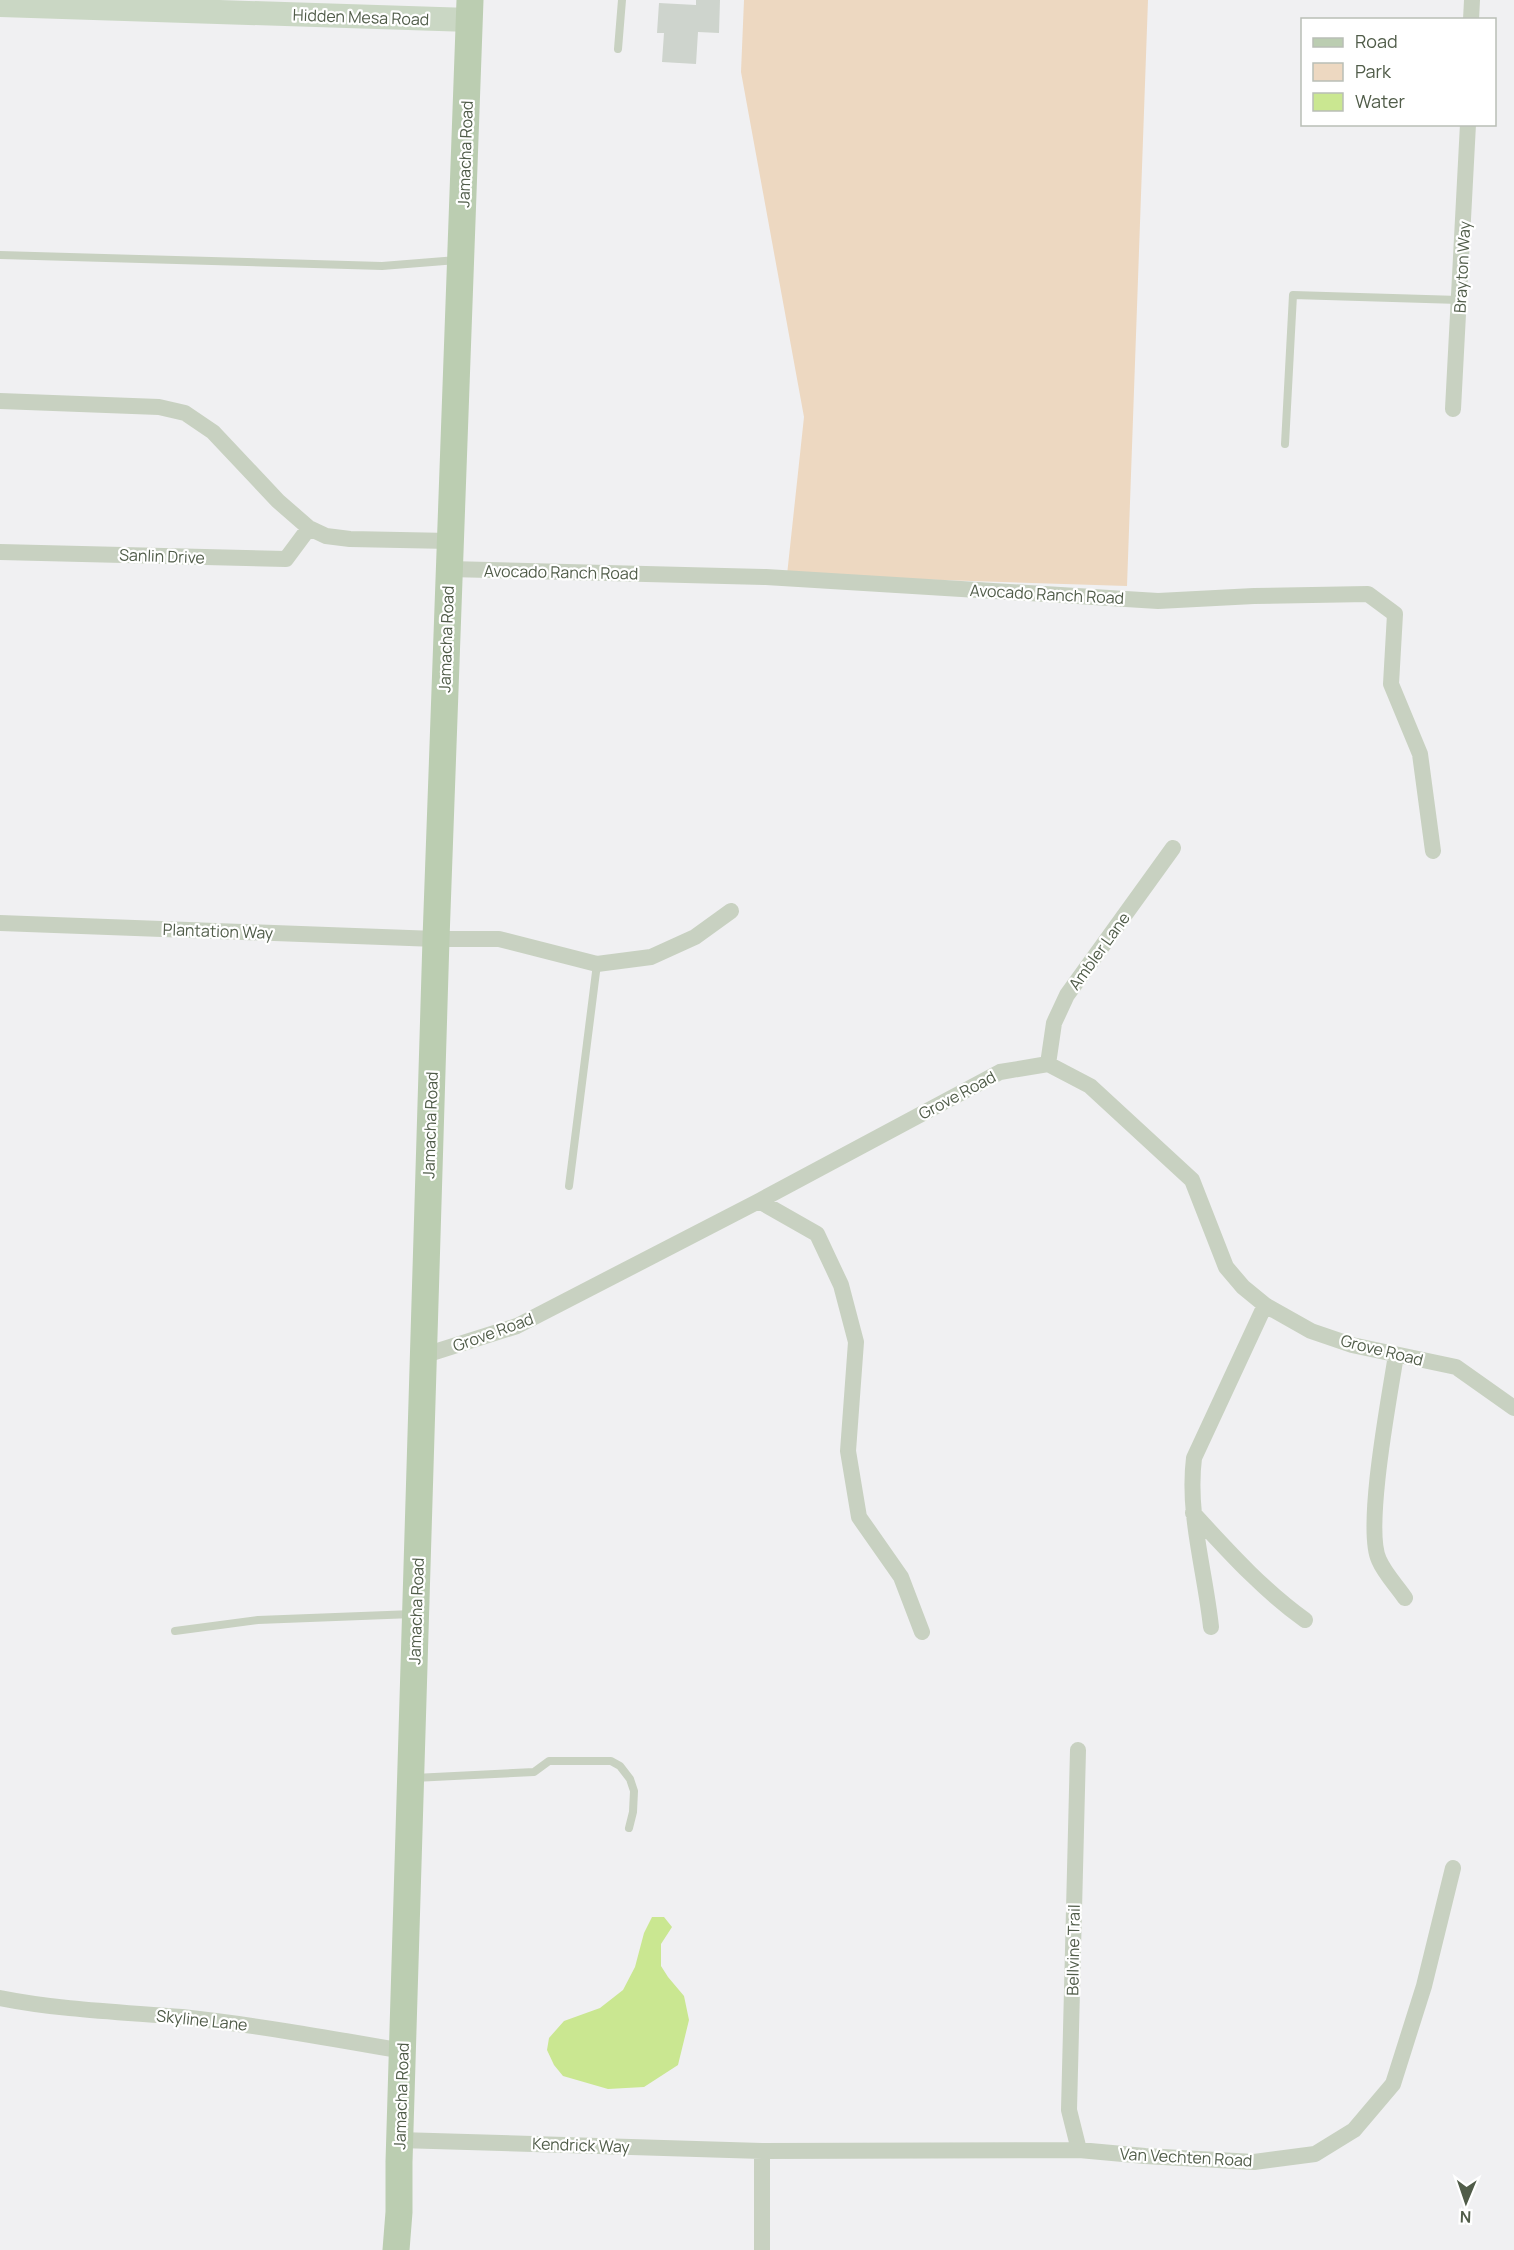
<svg xmlns="http://www.w3.org/2000/svg" width="1514" height="2250" viewBox="0 0 1514 2250" font-family="Manrope,sans-serif">
  <rect width="100%" height="100%" fill="#f0f0f2"/>
  <path fill="#edd8c1" d="M 744,0 L 1148,0 L 1127,586 L 787,575 L 804,417 L 741,72 Z"/>
  <path fill="#cae791" d="M 652,1917 L 664,1917 L 672,1927 L 661,1944 L 661,1966 L 668,1977 L 684,1996 L 689,2020 L 678,2065 L 644,2087 L 608,2089 L 563,2076 L 554,2065 L 547,2050 L 549,2038 L 564,2021 L 600,2008 L 623,1990 L 635,1967 L 644,1933 Z"/>
  <path fill="#ced4cd" d="M 696,0 L 720,0 L 719,33 L 698,32 L 696,64 L 662,62 L 664,33 L 657,33 L 659,3 L 696,5 Z"/>
  <g fill="none" stroke-linecap="round" stroke-linejoin="round">
    <path stroke="#c8d1c1" stroke-width="8" d="M 618,49 L 622,0
      M 0,255 L 382,266 L 457,260
      M 1285,444 L 1293,295 L 1459,300
      M 569,1186 L 597,964
      M 175,1631 L 258,1620 L 413,1614
      M 414,1778 L 534,1772 L 549,1761 L 611,1761 L 620,1766 L 630,1779 L 634,1791 L 633,1812 L 629,1828"/>
    <path stroke="#c8d1c1" stroke-width="16" d="M 1471,20 L 1472,0
      M 0,401 L 159,407 L 185,413 L 213,432 L 278,501 L 309,528 L 326,536 L 350,539 L 450,541
      M 1453,409 L 1468,124
      M 0,552 L 286,559 L 309,528
      M 449,569 L 766,577 L 1158,601 L 1254,596 L 1368,594 L 1395,614 L 1391,684 L 1420,754 L 1433,851
      M 0,923 L 436,939 L 499,939 L 597,964 L 651,957 L 695,937 L 731,911
      M 1048,1064 L 1054,1023 L 1067,995 L 1173,848
      M 759,1201 L 817,1234 L 841,1285 L 856,1342 L 848,1451 L 859,1517 L 901,1577 L 922,1632
      M 1396,1355 C 1390,1394 1364,1529 1379,1560 C 1385,1574 1397,1586 1405,1598
      M 422,1356 L 517,1326 L 759,1201 L 1000,1072 L 1048,1064 L 1090,1086 L 1192,1180 L 1226,1267 L 1243,1287 L 1265,1305 L 1311,1331 L 1352,1345 L 1456,1367 L 1514,1408
      M 1193,1513 C 1228,1551 1263,1590 1305,1620
      M 1211,1627 C 1205,1570 1187,1514 1194,1458 L 1265,1305
      M 1078,1750 L 1069,2110 L 1079,2150
      M 0,1998 C 60,2010 121,2012 182,2017 C 256,2025 329,2038 403,2051
      M 399,2140 L 762,2151 L 1079,2150 L 1145,2156 L 1254,2162 L 1315,2154 L 1354,2130 L 1393,2084 L 1424,1986 L 1453,1868
      M 762,2151 L 762,2250"/>
    <path stroke="#cad7c4" stroke-width="24" d="M 0,5 L 470,20"/>
    <path stroke="#bbcdb1" stroke-width="27" d="M 396,2250 L 399,2212 L 399,2162 L 436,939 L 470,0"/>
  </g>
  <g text-anchor="middle" stroke-width="4.5" stroke-linejoin="round" paint-order="stroke">
    <g font-size="16" fill="#505c49" stroke="#fff">
      <text transform="translate(361 17) rotate(2)" y="6">Hidden Mesa Road</text>
      <text transform="translate(465 154) rotate(-88)" y="6">Jamacha Road</text>
      <text transform="translate(1462 267) rotate(-87)" y="6">Brayton Way</text>
      <text transform="translate(162 556) rotate(2)" y="6">Sanlin Drive</text>
      <text transform="translate(561 572) rotate(1)" y="6">Avocado Ranch Road</text>
      <text transform="translate(1047 594) rotate(3)" y="6">Avocado Ranch Road</text>
      <text transform="translate(446 639) rotate(-88)" y="6">Jamacha Road</text>
      <text transform="translate(218 931) rotate(2)" y="6">Plantation Way</text>
      <text transform="translate(1099 951) rotate(-54)" y="6">Ambler Lane</text>
      <text transform="translate(957 1095) rotate(-28)" y="6">Grove Road</text>
      <text transform="translate(430 1125) rotate(-88)" y="6">Jamacha Road</text>
      <text transform="translate(493 1332) rotate(-20)" y="6">Grove Road</text>
      <text transform="translate(1382 1350) rotate(14)" y="6">Grove Road</text>
      <text transform="translate(416 1611) rotate(-88)" y="6">Jamacha Road</text>
      <text transform="translate(1073 1950) rotate(-89)" y="6">Bellvine Trail</text>
      <text transform="translate(202 2020) rotate(6)" y="6">Skyline Lane</text>
      <text transform="translate(401 2096) rotate(-88)" y="6">Jamacha Road</text>
      <text transform="translate(581 2145) rotate(2)" y="6">Kendrick Way</text>
      <text transform="translate(1186 2157) rotate(3)" y="6">Van Vechten Road</text>
    </g>
  </g>
  <rect x="1301" y="18" width="195" height="108" fill="#ffffff" stroke="#b9beb6" stroke-width="1.5"/>
  <rect x="1313" y="38" width="30" height="9" fill="#bbcdb1" stroke="#b9beb6" stroke-width="1.5"/>
  <text x="1355" y="48" font-size="18" fill="#505c49">Road</text>
  <rect x="1313" y="63" width="30" height="18" fill="#edd8c1" stroke="#b9beb6" stroke-width="1.5"/>
  <text x="1355" y="78" font-size="18" fill="#505c49">Park</text>
  <rect x="1313" y="93" width="30" height="18" fill="#cae791" stroke="#b9beb6" stroke-width="1.5"/>
  <text x="1355" y="108" font-size="18" fill="#505c49">Water</text>
  <g transform="translate(1466 2202) rotate(182)" stroke="#ffffff" stroke-width="4.5" paint-order="stroke">
  <path d="M0-4.5L10 22L0 15L-10 22Z" fill="#505c49"/>
  <text y="-9" font-size="16" font-weight="bold" text-anchor="middle" fill="#505c49">N</text>
  </g>
</svg>
